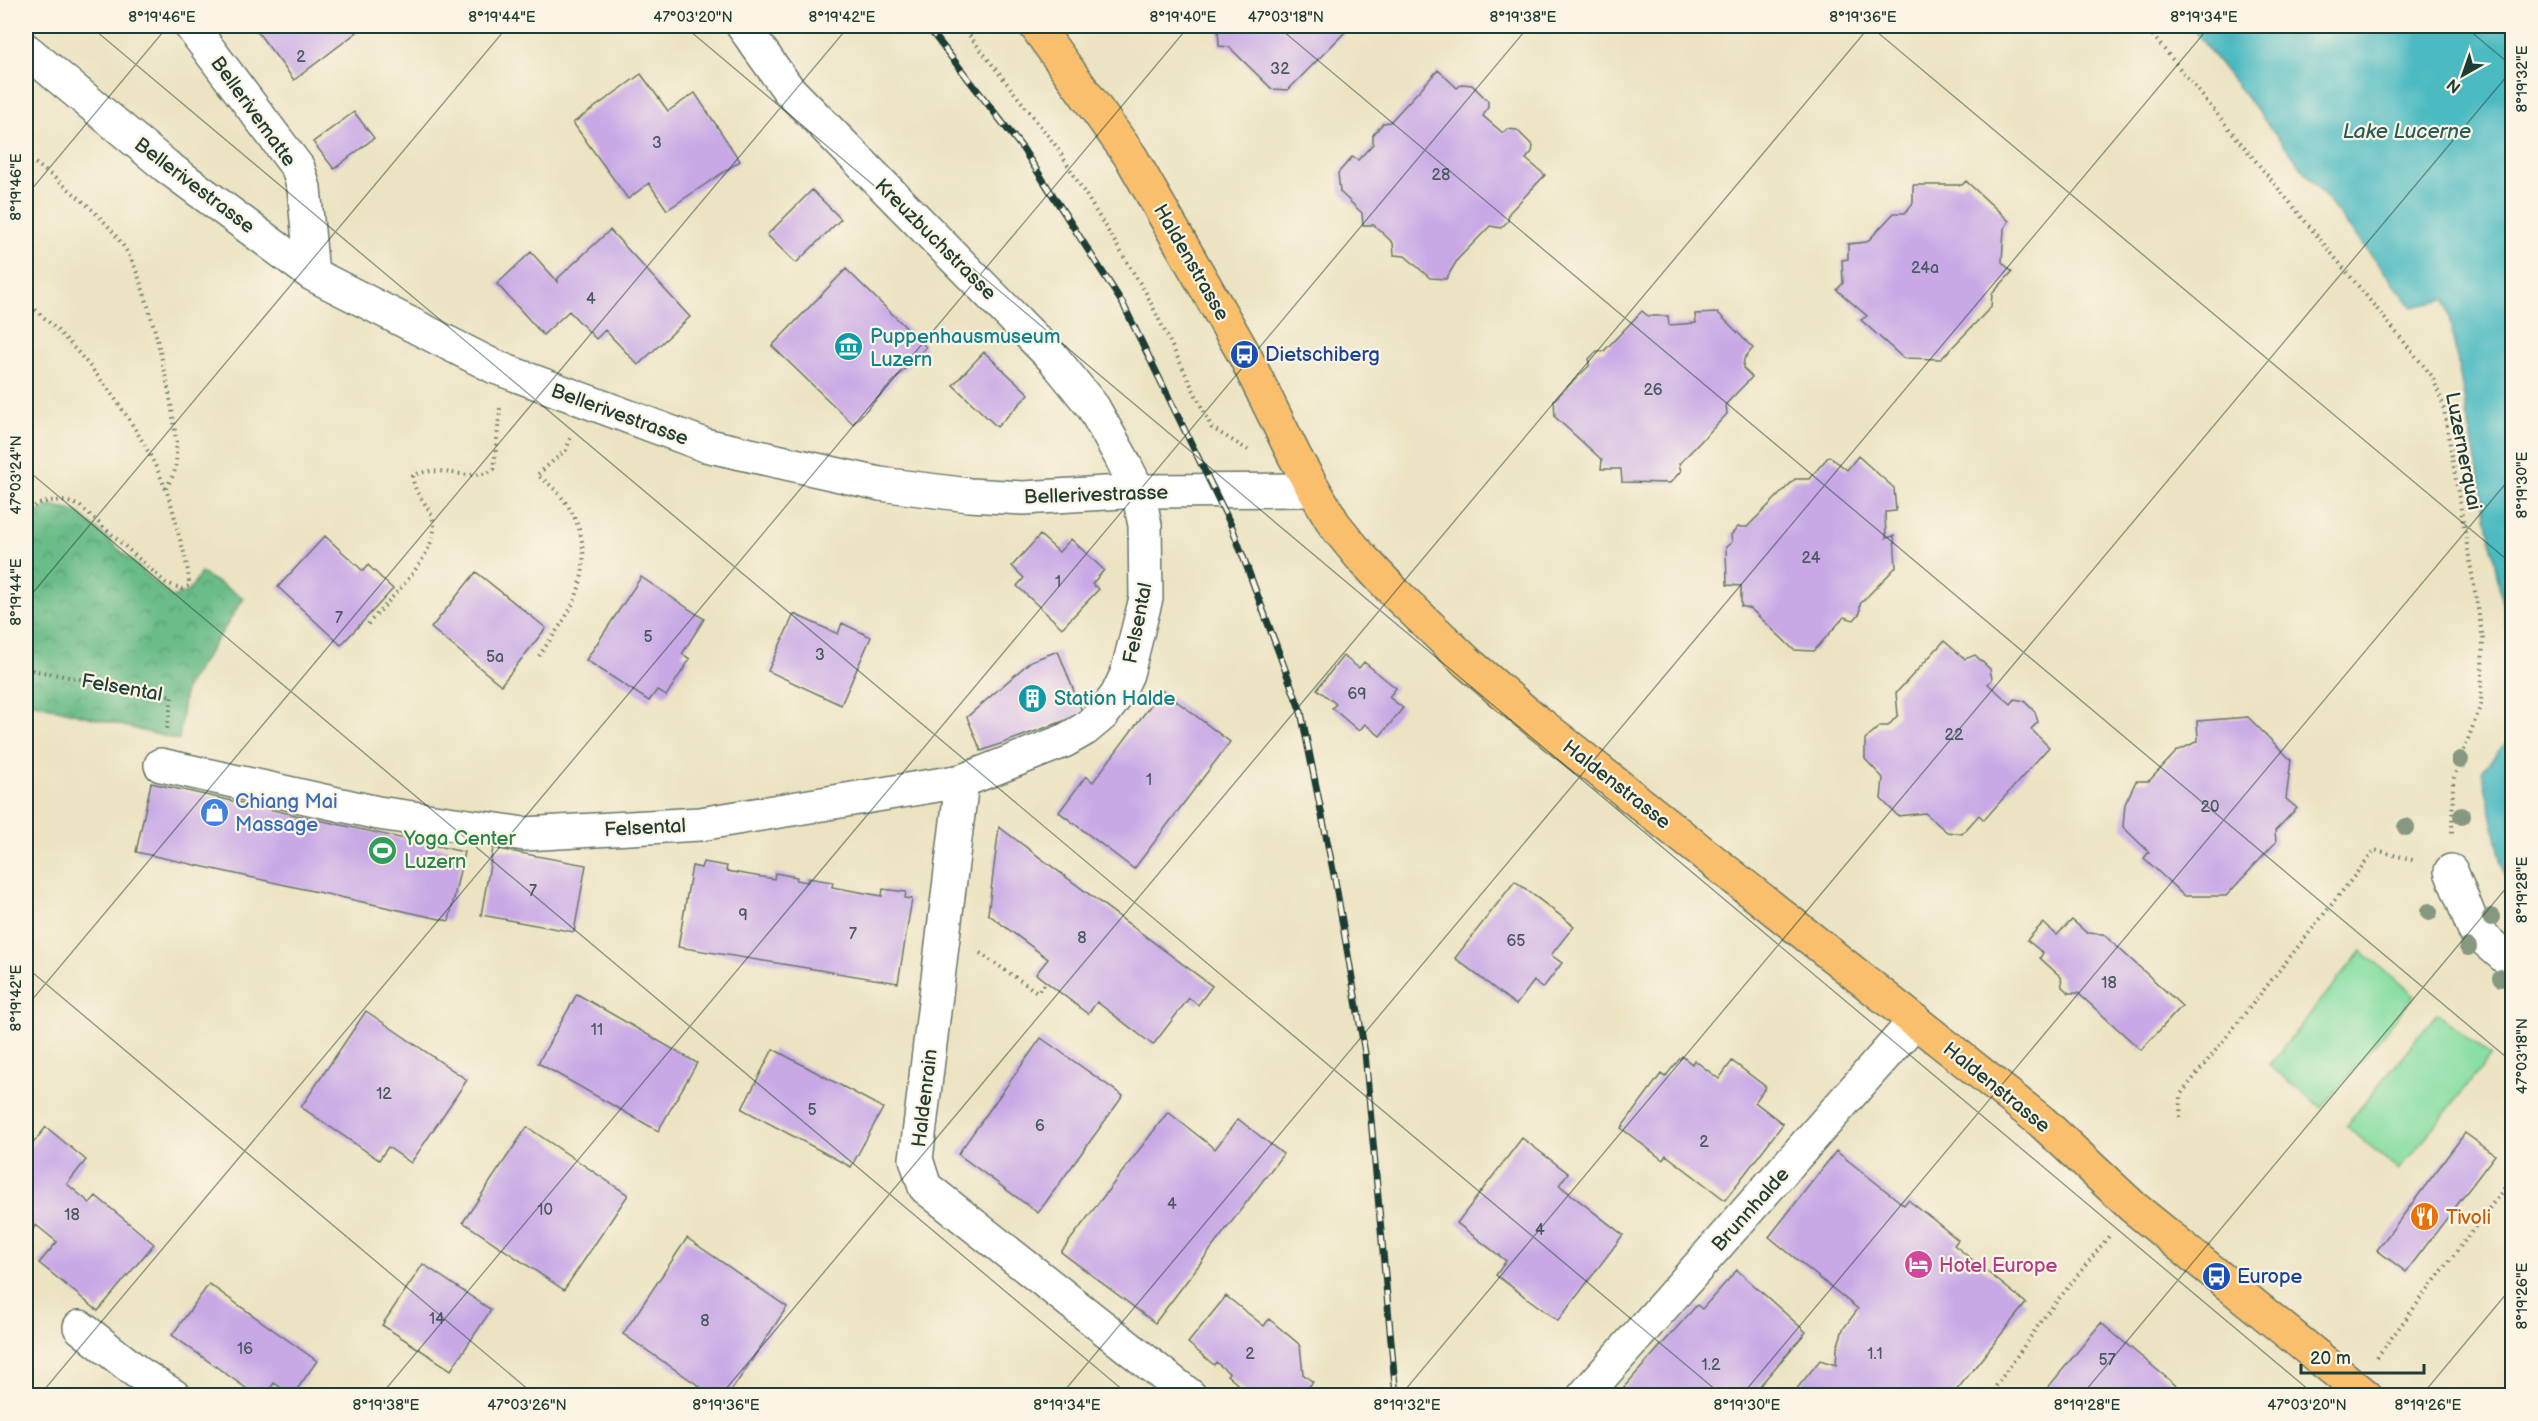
<svg xmlns="http://www.w3.org/2000/svg" width="2538" height="1421" viewBox="0 0 2538 1421" font-family="'Balsamiq Sans',sans-serif">
  <defs>
    <pattern id="forest-crowns" width="20" height="18" patternUnits="userSpaceOnUse" patternTransform="scale(1.5)"><rect width="20" height="18" fill="#6bbc88"/><path d="M2 6a3 3 0 1 1 6 0M12 15a3 3 0 1 1 6 0" fill="none" stroke="#579a70"/></pattern>
  </defs>
  <rect width="100%" height="100%" fill="#fcf5e5"/>
  <filter id="ink" filterUnits="userSpaceOnUse"><feTurbulence type="fractalNoise" baseFrequency=".0167" numOctaves="2"/><feDisplacementMap in="SourceGraphic" scale="12" xChannelSelector="R" yChannelSelector="G"/><feConvolveMatrix kernelMatrix="1 2 1 2 8 2 1 2 1" color-interpolation-filters="sRGB"/></filter>
  <filter id="wash" filterUnits="userSpaceOnUse"><feTurbulence type="fractalNoise" baseFrequency=".008" numOctaves="4" result="noise"/><feDisplacementMap in="SourceGraphic" scale="24" xChannelSelector="R" yChannelSelector="G"/><feGaussianBlur stdDeviation="1.35" result="paint"/><feColorMatrix in="noise" values="0 0 0 0 0 0 0 0 0 0 0 0 0 0 0 0 0 1.4 0 .05"/><feComposite in="paint" operator="in"/></filter>
  <g filter="url(#wash)">
    <rect width="100%" height="100%" fill="#ece3c2"/>
    <path fill="url(#forest-crowns)" stroke="#457c5e" stroke-width="1.5" d="M 51,506 L 77,512 L 172,597 L 188,592 L 201,573 L 244,598 L 185,689 L 179,740 L 26,701 L 26,517 Z"/>
    <path fill="#84dda2" stroke="#528d6b" stroke-width="1.5" d="M 2361,951 L 2415,995 L 2322,1108 L 2269,1065 Z
      M 2437,1013 L 2491,1056 L 2399,1170 L 2346,1126 Z"/>
    <path fill="#4bbac1" stroke="#357c7a" stroke-width="1.5" d="M 2190,26 L 2512,26 L 2512,656 L 2446,300 L 2412,307 Z
      M 2512,735 L 2512,889 L 2506,883 L 2482,771 Z"/>
    <g id="blocks">
      <path fill="#c8a9e6" d="M 253,26 L 353,26 L 357,32 L 294,80 Z
        M 1218,26 L 1351,26 L 1288,90 L 1272,89 L 1229,47 L 1219,46 Z
        M 1438,70 L 1457,88 L 1462,84 L 1472,85 L 1488,101 L 1488,107 L 1483,116 L 1503,133 L 1507,129 L 1517,130 L 1533,146 L 1532,152 L 1526,159 L 1545,175 L 1509,213 L 1508,221 L 1501,228 L 1490,226 L 1458,259 L 1446,279 L 1430,278 L 1405,256 L 1394,255 L 1393,243 L 1374,225 L 1363,225 L 1362,213 L 1340,192 L 1338,173 L 1352,157 L 1358,160 L 1373,144 L 1373,135 L 1383,123 L 1390,122 Z
        M 641,74 L 668,111 L 695,93 L 740,161 L 667,210 L 649,183 L 628,199 L 573,123 Z
        M 354,112 L 374,138 L 334,169 L 313,142 Z
        M 1966,181 L 2009,221 L 2004,229 L 2002,262 L 2012,272 L 1992,294 L 1991,307 L 1941,359 L 1903,358 L 1861,320 L 1867,316 L 1837,290 L 1843,283 L 1842,260 L 1848,259 L 1848,244 L 1867,242 L 1894,213 L 1905,213 L 1913,203 L 1913,185 L 1962,185 Z
        M 812,190 L 841,219 L 796,263 L 767,235 Z
        M 610,230 L 690,317 L 638,365 L 605,330 L 596,339 L 569,311 L 543,335 L 497,284 L 531,252 L 558,282 L 558,278 Z
        M 846,269 L 926,347 L 853,424 L 772,346 Z
        M 1642,311 L 1648,316 L 1668,316 L 1669,325 L 1696,323 L 1695,314 L 1718,313 L 1753,348 L 1744,359 L 1743,368 L 1752,377 L 1726,404 L 1727,414 L 1679,464 L 1681,471 L 1670,483 L 1622,482 L 1621,469 L 1601,469 L 1602,460 L 1555,417 L 1554,400 L 1589,366 L 1589,359 L 1597,351 L 1604,351 Z
        M 984,352 L 1029,394 L 997,427 L 953,385 Z
        M 1829,456 L 1847,470 L 1858,456 L 1894,488 L 1896,511 L 1885,512 L 1886,538 L 1894,536 L 1896,567 L 1860,604 L 1860,613 L 1854,620 L 1844,617 L 1814,651 L 1794,650 L 1751,609 L 1741,606 L 1741,586 L 1727,585 L 1726,547 L 1732,542 L 1731,535 L 1738,527 L 1747,527 L 1795,479 L 1809,479 Z
        M 1040,535 L 1059,552 L 1071,539 L 1104,570 L 1092,584 L 1099,589 L 1062,628 L 1017,586 L 1024,578 L 1012,566 Z
        M 325,536 L 363,571 L 368,565 L 393,589 L 341,645 L 278,587 Z
        M 476,572 L 546,628 L 501,685 L 431,628 Z
        M 641,577 L 704,619 L 682,654 L 690,659 L 666,696 L 657,690 L 649,701 L 586,660 Z
        M 794,614 L 838,634 L 842,623 L 871,637 L 841,705 L 768,671 Z
        M 1944,641 L 1965,659 L 1975,655 L 1990,669 L 1992,679 L 1988,684 L 2011,704 L 2015,699 L 2024,701 L 2035,712 L 2038,722 L 2031,729 L 2049,747 L 1984,820 L 1979,815 L 1962,834 L 1947,832 L 1925,813 L 1898,816 L 1881,799 L 1883,778 L 1865,759 L 1865,739 L 1880,726 L 1888,726 L 1898,715 L 1896,693 Z
        M 1058,651 L 1083,714 L 981,751 L 967,717 L 1031,661 Z
        M 1343,656 L 1359,668 L 1364,662 L 1396,688 L 1389,697 L 1403,708 L 1380,736 L 1365,724 L 1359,731 L 1332,708 L 1336,704 L 1317,689 Z
        M 1162,690 L 1230,742 L 1134,869 L 1059,812 L 1086,776 L 1093,782 Z
        M 2248,717 L 2291,760 L 2286,799 L 2297,808 L 2275,831 L 2276,842 L 2226,896 L 2184,896 L 2144,858 L 2149,852 L 2123,827 L 2125,804 L 2136,781 L 2149,781 L 2177,751 L 2198,741 L 2197,721 Z
        M 151,783 L 464,852 L 449,921 L 136,852 Z
        M 999,827 L 1212,986 L 1198,1005 L 1189,998 L 1153,1045 L 1097,1002 L 1088,1014 L 1036,974 L 1048,959 L 988,914 Z
        M 493,848 L 586,865 L 574,932 L 481,915 Z
        M 703,862 L 727,866 L 726,871 L 774,879 L 775,873 L 797,877 L 796,880 L 807,882 L 808,878 L 833,882 L 832,887 L 882,896 L 883,889 L 906,892 L 905,898 L 912,899 L 898,983 L 678,947 L 692,866 L 701,868 Z
        M 1515,881 L 1574,926 L 1551,955 L 1562,963 L 1543,988 L 1534,981 L 1516,1005 L 1455,958 Z
        M 2072,920 L 2087,933 L 2103,934 L 2182,1006 L 2141,1050 L 2078,993 L 2069,993 L 2062,987 L 2061,977 L 2040,958 L 2043,953 L 2027,940 L 2043,923 L 2057,935 Z
        M 577,994 L 697,1063 L 658,1131 L 538,1063 Z
        M 366,1011 L 467,1080 L 411,1163 L 388,1147 L 379,1160 L 301,1107 Z
        M 1041,1038 L 1123,1096 L 1038,1213 L 958,1154 Z
        M 773,1049 L 883,1108 L 851,1167 L 742,1109 Z
        M 1682,1056 L 1692,1064 L 1694,1060 L 1719,1079 L 1732,1061 L 1766,1087 L 1755,1102 L 1783,1124 L 1725,1200 L 1666,1155 L 1663,1160 L 1621,1128 L 1661,1074 L 1665,1077 Z
        M 1168,1112 L 1215,1149 L 1238,1119 L 1283,1154 L 1155,1323 L 1061,1252 Z
        M 46,1127 L 86,1160 L 67,1184 L 90,1203 L 96,1196 L 154,1244 L 98,1311 L 39,1263 L 57,1242 L 36,1225 L 26,1239 L 26,1152 Z
        M 527,1127 L 628,1195 L 564,1290 L 463,1222 Z
        M 2465,1133 L 2495,1155 L 2406,1272 L 2377,1250 Z
        M 1522,1138 L 1568,1173 L 1559,1185 L 1623,1235 L 1558,1321 L 1496,1275 L 1506,1261 L 1457,1223 Z
        M 1836,1151 L 1904,1205 L 1908,1200 L 1935,1221 L 1958,1240 L 1954,1245 L 2026,1303 L 1952,1396 L 1791,1396 L 1820,1360 L 1836,1365 L 1837,1348 L 1843,1329 L 1858,1309 L 1769,1237 Z
        M 687,1238 L 787,1307 L 728,1396 L 714,1396 L 623,1334 Z
        M 423,1264 L 491,1310 L 451,1370 L 382,1325 Z
        M 1737,1270 L 1806,1332 L 1751,1396 L 1616,1396 L 1697,1305 L 1702,1309 Z
        M 209,1284 L 317,1361 L 293,1395 L 274,1383 L 265,1396 L 257,1396 L 172,1335 Z
        M 1226,1296 L 1264,1326 L 1269,1319 L 1300,1345 L 1303,1374 L 1313,1382 L 1306,1390 L 1313,1396 L 1251,1396 L 1227,1375 L 1229,1373 L 1216,1362 L 1214,1365 L 1188,1343 Z
        M 2101,1323 L 2186,1394 L 2185,1396 L 2041,1396 Z"/>
    </g>
  </g>
  <g filter="url(#ink)">
    <use href="#blocks" fill-opacity="0" stroke="#677766" stroke-width="1.5"/>
    <g fill="none" stroke-linecap="round" stroke-linejoin="round">
      <defs>
        <path id="minor" d="M 191,26 L 298,168 L 304,188 L 312,274
          M 26,50 L 166,166 L 312,274 L 495,367 L 705,445 L 880,484 L 969,495 L 1023,498 L 1138,491 L 1312,490
          M 161,765 L 378,813 L 524,834 L 700,824 L 962,781 L 1064,741 L 1085,729 L 1103,714 L 1117,695 L 1127,674 L 1146,598 L 1145,525 L 1138,491 L 1121,457 L 1093,407 L 1054,359 L 788,89 L 743,26
          M 962,781 L 916,1159 L 925,1187 L 1190,1396
          M 2451,871 L 2475,931 L 2512,963
          M 80,1327 L 137,1372 L 174,1396
          M 1584,1396 L 1915,1021"/>
        <path id="major" d="M 1036,26 L 1131,157 L 1244,354 L 1295,457 L 1334,524 L 1360,556 L 1397,595 L 1467,662 L 1524,711 L 2042,1122 L 2133,1207 L 2366,1396"/>
      </defs>
      <use href="#minor" stroke="#677766" stroke-width="36"/>
      <use href="#major" stroke="#677766" stroke-width="36"/>
      <path stroke="#677766" stroke-width="4" stroke-dasharray="1.5 4.5" stroke-linecap="butt" d="M 962,26 L 1056,146 L 1146,293 L 1212,428 L 1248,450
        M 2145,26 L 2432,376 L 2443,404 L 2483,639 L 2481,704 L 2453,780 L 2452,833
        M 26,156 C 62,184 107,215 130,257 C 148,290 184,434 175,469 C 174,476 168,484 165,490
        M 26,302 C 82,347 147,432 170,501 C 174,512 176,524 179,536 C 184,553 189,568 189,586 L 182,589 L 166,583 L 80,506 C 59,497 45,500 26,510
        M 368,624 C 388,601 435,557 434,526 C 433,506 412,495 413,476 C 438,462 472,485 494,469 L 500,408
        M 539,656 C 550,639 566,620 574,601 C 595,553 580,504 537,475 L 566,450 L 572,434
        M 26,669 L 172,696 L 167,729
        M 980,953 L 1037,992 L 1046,983
        M 2180,1117 L 2181,1094 L 2375,850 L 2416,861
        M 2377,1357 L 2512,1178
        M 1989,1396 L 2045,1316 L 2109,1236"/>
      <use href="#minor" stroke="#fff" stroke-width="33"/>
      <use href="#major" stroke="#f9bf6c" stroke-width="33"/>
      <defs>
        <path id="rail" d="M 927,26 L 1023,149 L 1123,304 L 1232,527 L 1301,712 L 1335,880 L 1365,1053 L 1396,1396"/>
      </defs>
      <use href="#rail" stroke="#1f3d34" stroke-width="7"/>
      <use href="#rail" stroke="#fcf5e5" stroke-width="4.5" stroke-dasharray="14" stroke-linecap="butt"/>
    </g>
    <g fill="#869980">
      <circle cx="2460" cy="760" r="9"/>
      <circle cx="2462" cy="816" r="9"/>
      <circle cx="2406" cy="827" r="9"/>
      <circle cx="2429" cy="912" r="9"/>
      <circle cx="2491" cy="917" r="9"/>
      <circle cx="2468" cy="947" r="9"/>
      <circle cx="2501" cy="978" r="9"/>
    </g>
  </g>
  <path fill="none" stroke="#1f3d34" stroke-width="1.5" stroke-opacity="0.45" d="M 90,26 L 1723,1396M 684,26 L 2316,1396M 1277,26 L 2512,1062M 1870,26 L 2512,564M 2464,26 L 2512,66M 26,196 L 168,26M 26,469 L 1130,1396M 26,601 L 508,26M 26,967 L 536,1396M 26,1007 L 849,26M 39,1396 L 1189,26M 380,1396 L 1529,26M 720,1396 L 1870,26M 1060,1396 L 2210,26M 1400,1396 L 2512,70M 1741,1396 L 2512,476M 2081,1396 L 2512,881M 2421,1396 L 2512,1287"/>
  <defs>
    <symbol id="museum-disc" viewBox="-11 -11 22 22"><circle r="9.5" fill="#0f9aa8" stroke="#fcf5e5"/><path d="M0-6L6-3V-2H-6V-3ZM-5-1h2V3h-2ZM-1-1h2V3h-2ZM3-1h2V3H3ZM-6 4H6V6H-6Z" fill="#fff"/></symbol>
    <symbol id="bus-disc" viewBox="-11 -11 22 22"><circle r="9.5" fill="#1a4fb4" stroke="#fcf5e5"/><path d="M-5-6H5V4H4V6H2V4H-2V6H-4V4H-5ZM-3.5-4V0h7V-4ZM-3.5 1.2v1.5H-2V1.2ZM2 1.2v1.5H3.5V1.2Z" fill="#fff"/></symbol>
    <symbol id="building-disc" viewBox="-11 -11 22 22"><circle r="9.5" fill="#0f9aa8" stroke="#fcf5e5"/><path d="M-4-6H4V6H1V3H-1V6H-4ZM-2.5-4.3h1.7v1.8h-1.7ZM.8-4.3h1.7v1.8H.8ZM-2.5-1h1.7V.8h-1.7ZM.8-1h1.7V.8H.8Z" fill="#fff"/></symbol>
    <symbol id="shop-disc" viewBox="-11 -11 22 22"><circle r="9.5" fill="#3f7fe0" stroke="#fcf5e5"/><path d="M-5-2.5h2.3a2.7 3.5 0 0 1 5.4 0H5L5.5 6h-11ZM-1.5-2.5h3a1.5 2.3 0 0 0-3 0Z" fill="#fff"/></symbol>
    <symbol id="stadium-disc" viewBox="-11 -11 22 22"><circle r="9.5" fill="#2e9e5b" stroke="#fcf5e5"/><path d="M0-5a6.5 5 0 1 0 0 10a6.5 5 0 1 0 0-10ZM-3.5-1.8h7v3.6h-7Z" fill="#fff"/></symbol>
    <symbol id="restaurant-disc" viewBox="-11 -11 22 22"><circle r="9.5" fill="#e8710a" stroke="#fcf5e5"/><path d="M-5-6h1v4h1v-4h1v4h1v-4h1v5L-1.5 .5V6h-2V.5L-5-1ZM5-6V6H3V1.5H1.5Q1.5-4 5-6Z" fill="#fff"/></symbol>
    <symbol id="hotel-disc" viewBox="-11 -11 22 22"><circle r="9.5" fill="#d1479c" stroke="#fcf5e5"/><path d="M-6-4.5h1.5V1H6V5H4.5V3h-9V5H-6ZM-4 0a1.8 1.8 0 1 1 3.6 0ZM.5 0V-2.5h3Q6-2.5 6 0Z" fill="#fff"/></symbol>
  </defs>
  <g fill-rule="evenodd">
    <use href="#museum-disc" x="832" y="330" width="33" height="33"/>
    <use href="#bus-disc" x="1228" y="338" width="33" height="33"/>
    <use href="#building-disc" x="1016" y="682" width="33" height="33"/>
    <use href="#shop-disc" x="198" y="796" width="33" height="33"/>
    <use href="#stadium-disc" x="366" y="834" width="33" height="33"/>
    <use href="#restaurant-disc" x="2408" y="1200" width="33" height="33"/>
    <use href="#hotel-disc" x="1902" y="1248" width="33" height="33"/>
    <use href="#bus-disc" x="2200" y="1260" width="33" height="33"/>
  </g>
  <g text-anchor="middle" stroke-width="4.5" stroke-linejoin="round" paint-order="stroke">
    <g font-size="16" fill="#495860">
      <text x="301" y="62">2</text>
      <text x="1280" y="74">32</text>
      <text x="657" y="148">3</text>
      <text x="1441" y="180">28</text>
      <text x="1925" y="273">24a</text>
      <text x="591" y="304">4</text>
      <text x="1653" y="395">26</text>
      <text x="1811" y="563">24</text>
      <text x="1058" y="587">1</text>
      <text x="339" y="623">7</text>
      <text x="648" y="642">5</text>
      <text x="820" y="660">3</text>
      <text x="495" y="662">5a</text>
      <text x="1357" y="699">69</text>
      <text x="1954" y="740">22</text>
      <text x="1149" y="785">1</text>
      <text x="2210" y="812">20</text>
      <text x="533" y="896">7</text>
      <text x="743" y="920">9</text>
      <text x="853" y="939">7</text>
      <text x="1082" y="943">8</text>
      <text x="1516" y="946">65</text>
      <text x="2109" y="988">18</text>
      <text x="597" y="1035">11</text>
      <text x="384" y="1099">12</text>
      <text x="812" y="1115">5</text>
      <text x="1040" y="1131">6</text>
      <text x="1704" y="1147">2</text>
      <text x="1172" y="1209">4</text>
      <text x="545" y="1215">10</text>
      <text x="72" y="1220">18</text>
      <text x="1540" y="1235">4</text>
      <text x="437" y="1324">14</text>
      <text x="705" y="1326">8</text>
      <text x="245" y="1354">16</text>
      <text x="1250" y="1359">2</text>
      <text x="1875" y="1359">1.1</text>
      <text x="2107" y="1365">57</text>
      <text x="1711" y="1370">1.2</text>
    </g>
    <g font-size="20" fill="#1f3d34" stroke="#fcf5e5">
      <text transform="translate(254 111) rotate(54)" y="7">Bellerivematte</text>
      <text transform="translate(195 185) rotate(37)" y="7">Bellerivestrasse</text>
      <text transform="translate(936 239) rotate(45)" y="7">Kreuzbuchstrasse</text>
      <text transform="translate(1192 262) rotate(60)" y="7">Haldenstrasse</text>
      <text transform="translate(620 414) rotate(20)" y="7">Bellerivestrasse</text>
      <text transform="translate(2464 451) rotate(79)" y="7">Luzernerquai</text>
      <text transform="translate(1096 494) rotate(-2)" y="7">Bellerivestrasse</text>
      <text transform="translate(1137 623) rotate(-79)" y="7">Felsental</text>
      <text transform="translate(122 687) rotate(10)" y="7">Felsental</text>
      <text transform="translate(1617 784) rotate(38)" y="7">Haldenstrasse</text>
      <text transform="translate(645 827) rotate(-3)" y="7">Felsental</text>
      <text transform="translate(1997 1087) rotate(39)" y="7">Haldenstrasse</text>
      <text transform="translate(924 1098) rotate(-83)" y="7">Haldenrain</text>
      <text transform="translate(1750 1209) rotate(-48)" y="7">Brunnhalde</text>
    </g>
    <g font-size="20" fill="#0d838f" stroke="#fcf5e5" text-anchor="start">
      <text x="870" y="343">Puppenhausmuseum<tspan x="870" dy="23">Luzern</tspan></text>
      <text x="1054" y="705">Station Halde</text>
    </g>
    <g font-size="20" fill="#164399" stroke="#fcf5e5" text-anchor="start">
      <text x="1265" y="361">Dietschiberg</text>
      <text x="2237" y="1283">Europe</text>
    </g>
    <g font-size="20" fill="#366cbe" stroke="#fcf5e5" text-anchor="start">
      <text x="235" y="808">Chiang Mai<tspan x="235" dy="23">Massage</tspan></text>
    </g>
    <g font-size="20" fill="#27864d" stroke="#fcf5e5" text-anchor="start">
      <text x="404" y="845">Yoga Center<tspan x="404" dy="23">Luzern</tspan></text>
    </g>
    <g font-size="20" fill="#c56008" stroke="#fcf5e5" text-anchor="start">
      <text x="2446" y="1224">Tivoli</text>
    </g>
    <g font-size="20" fill="#b23c85" stroke="#fcf5e5" text-anchor="start">
      <text x="1939" y="1272">Hotel Europe</text>
    </g>
    <g font-size="21" font-style="italic" fill="#2a5c57" stroke="#fcf5e5">
      <text x="2407" y="138">Lake Lucerne</text>
    </g>
  </g>
  <rect width="2538" height="1421" fill="none" stroke="#fcf5e5" stroke-width="66"/>
  <g transform="translate(2463 75) rotate(220)" stroke="#fcf5e5" stroke-width="4.5" paint-order="stroke">
  <path d="M0-4.5L10 22L0 15L-10 22Z" fill="#1f3d34"/>
  <text y="-9" font-size="16" font-weight="bold" text-anchor="middle" fill="#1f3d34">N</text>
  </g>
  <path d="M2301 1364v9h123v-9" fill="none" stroke="#1f3d34" stroke-width="3"/>
  <text x="2310" y="1364" font-size="18" fill="#1f3d34" stroke="#fcf5e5" stroke-width="4.5" paint-order="stroke">20 m</text>
  <rect x="33" y="33" width="2472" height="1355" fill="none" stroke="#1f3d34" stroke-width="2"/>
  <g font-size="15" text-anchor="middle" fill="#1f3d34">
    <text x="162" y="22">8°19'46"E</text>
    <text x="502" y="22">8°19'44"E</text>
    <text x="693" y="22">47°03'20"N</text>
    <text x="842" y="22">8°19'42"E</text>
    <text x="1183" y="22">8°19'40"E</text>
    <text x="1286" y="22">47°03'18"N</text>
    <text x="1523" y="22">8°19'38"E</text>
    <text x="1863" y="22">8°19'36"E</text>
    <text x="2204" y="22">8°19'34"E</text>
    <text transform="translate(2522 79) rotate(-90)" y="5">8°19'32"E</text>
    <text transform="translate(16 187) rotate(-90)" y="5">8°19'46"E</text>
    <text transform="translate(16 475) rotate(-90)" y="5">47°03'24"N</text>
    <text transform="translate(2522 485) rotate(-90)" y="5">8°19'30"E</text>
    <text transform="translate(16 592) rotate(-90)" y="5">8°19'44"E</text>
    <text transform="translate(2522 890) rotate(-90)" y="5">8°19'28"E</text>
    <text transform="translate(16 998) rotate(-90)" y="5">8°19'42"E</text>
    <text transform="translate(2522 1056) rotate(-90)" y="5">47°03'18"N</text>
    <text transform="translate(2522 1296) rotate(-90)" y="5">8°19'26"E</text>
    <text x="386" y="1410">8°19'38"E</text>
    <text x="527" y="1410">47°03'26"N</text>
    <text x="726" y="1410">8°19'36"E</text>
    <text x="1067" y="1410">8°19'34"E</text>
    <text x="1407" y="1410">8°19'32"E</text>
    <text x="1747" y="1410">8°19'30"E</text>
    <text x="2087" y="1410">8°19'28"E</text>
    <text x="2307" y="1410">47°03'20"N</text>
    <text x="2428" y="1410">8°19'26"E</text>
  </g>
</svg>
